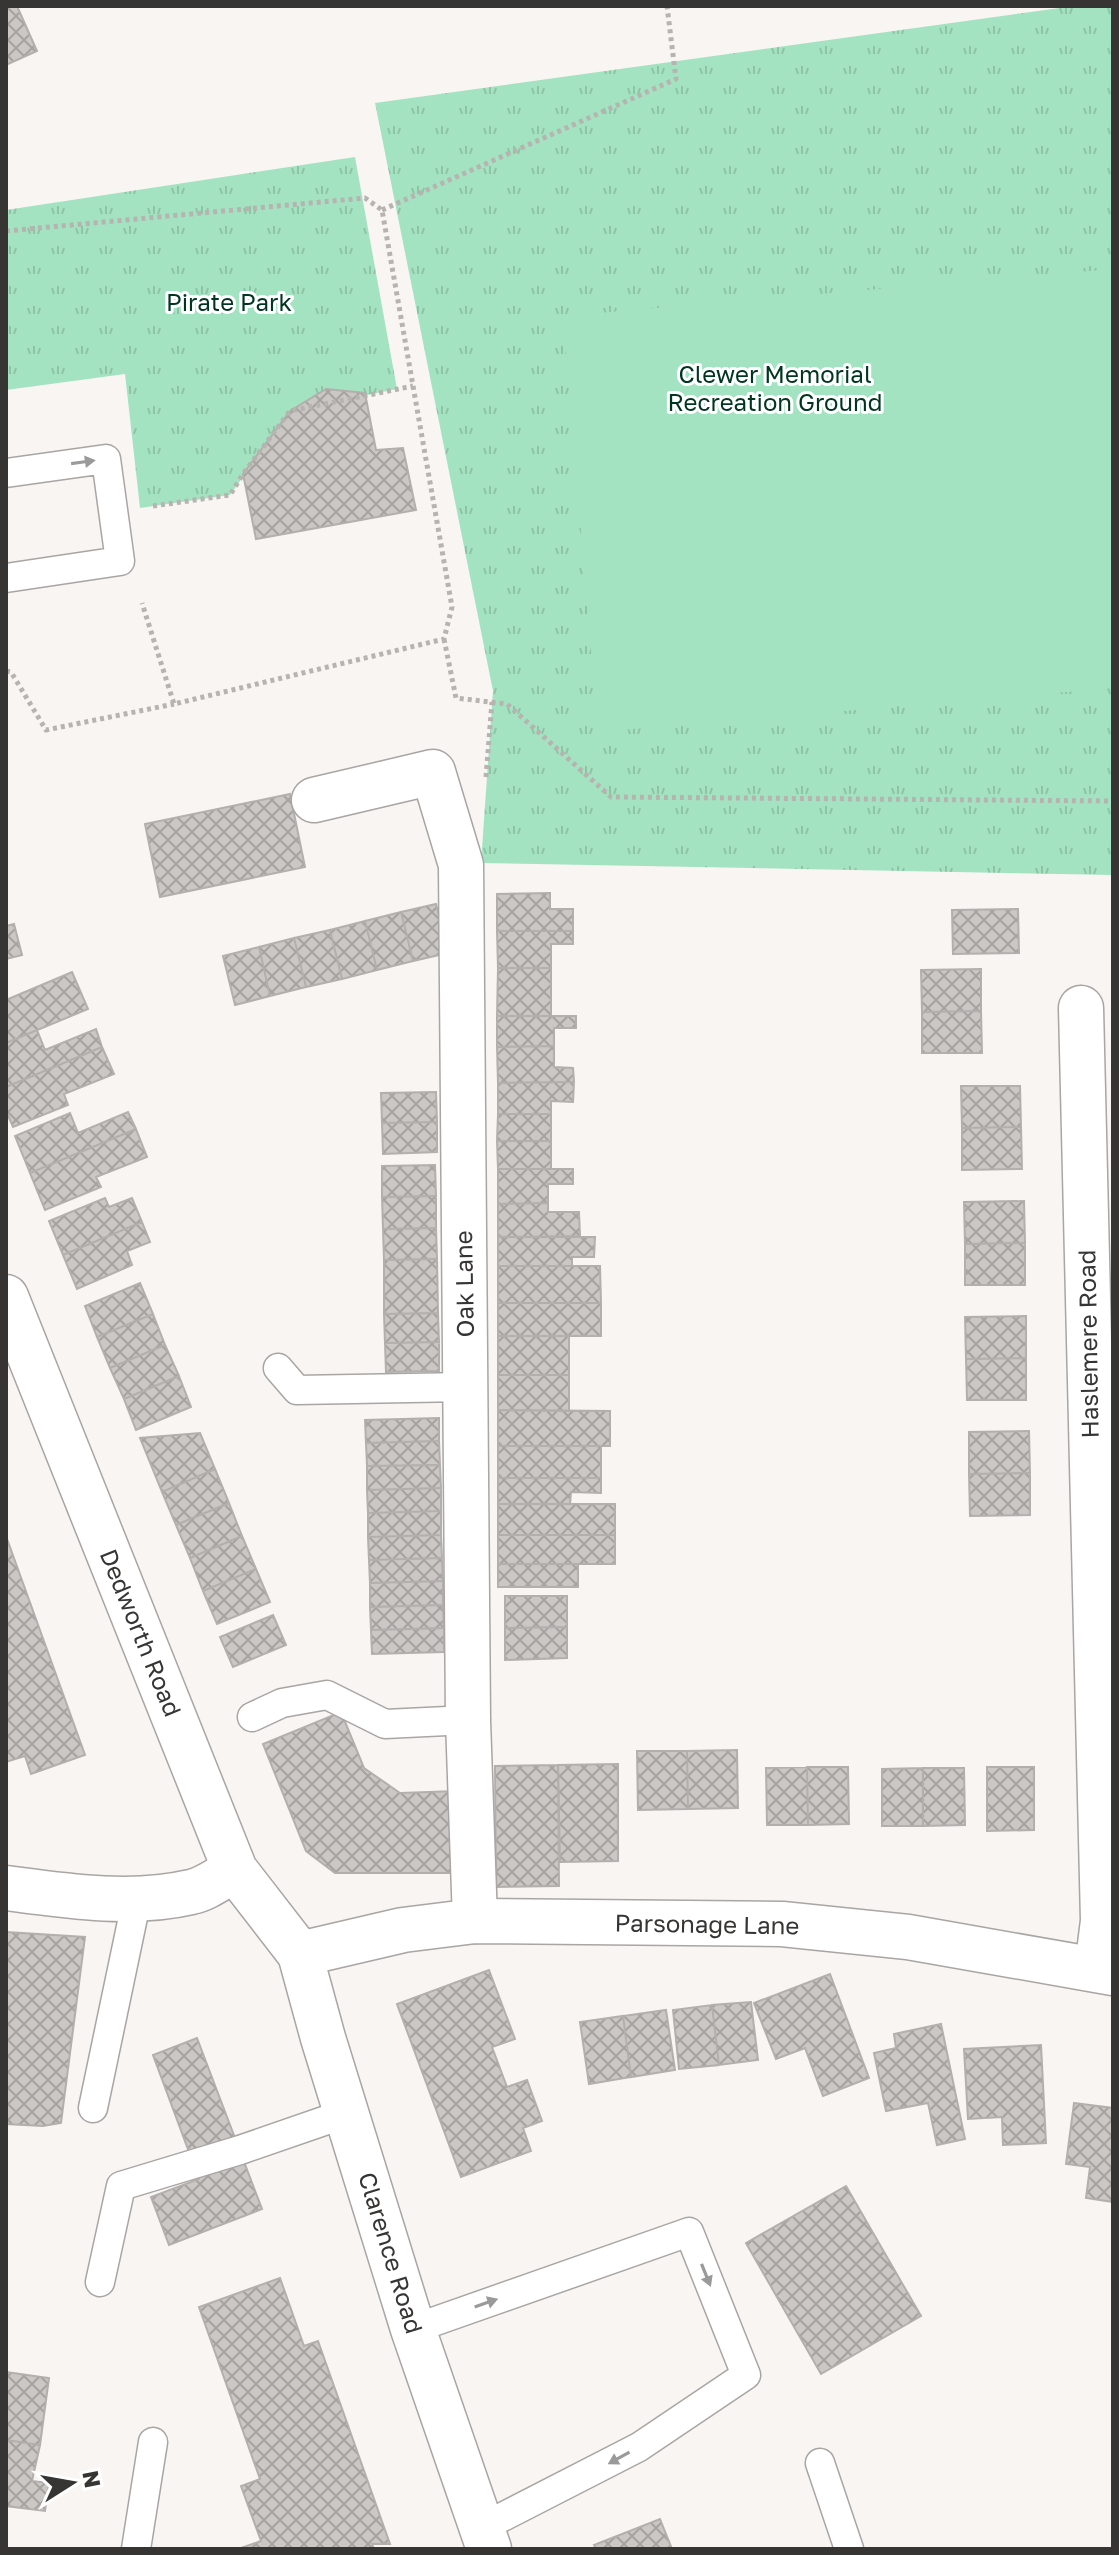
<svg xmlns="http://www.w3.org/2000/svg" width="1119" height="2555" viewBox="0 0 1119 2555" font-family="'Golos Text',sans-serif">
  <defs>
    <pattern id="grass-tufts" width="24" height="20" patternUnits="userSpaceOnUse" patternTransform="scale(2)"><rect width="24" height="20" fill="#a4e3c1"/><path d="M3 7l-1-3M5 7V3M7 7l1-3M15 17l-1-3M17 17v-4M19 17l1-3" fill="none" stroke="#8ec3a6"/></pattern>
    <pattern id="building-cross-hatch" width="8" height="8" patternUnits="userSpaceOnUse" patternTransform="scale(2)"><rect width="8" height="8" fill="#cbc7c4"/><path d="M0 0l8 8M0 8l8-8" fill="none" stroke="#a6a2a0"/></pattern>
  </defs>
  <rect width="100%" height="100%" fill="#f9f5f3"/>
  <path fill="url(#grass-tufts)" d="M 1074,6 L 1113,6 L 1113,875 L 481,863 L 493,691 L 375,103 Z
    M 355,157 L 397,389 L 290,411 L 230,495 L 140,508 L 125,374 L 6,390 L 6,210 Z"/>
  <path fill="#a4e3c1" d="M 1113,269 L 1113,688 L 598,732 L 563,316 Z"/>
  <path fill="url(#building-cross-hatch)" stroke="#b3afad" stroke-width="2" d="M 6,6 L 17,6 L 37,51 L 6,65 Z
    M 326,389 L 365,393 L 376,450 L 403,448 L 416,510 L 256,539 L 243,474 L 290,411 Z
    M 290,794 L 305,867 L 160,897 L 145,824 Z
    M 550,893 L 550,909 L 573,909 L 573,931 L 497,931 L 497,894 Z
    M 436,904 L 448,953 L 413,961 L 401,912 Z
    M 1018,909 L 1019,953 L 953,954 L 952,910 Z
    M 401,912 L 413,961 L 377,970 L 365,921 Z
    M 365,921 L 377,970 L 342,979 L 330,930 Z
    M 14,924 L 22,955 L 6,959 L 6,926 Z
    M 330,930 L 342,979 L 306,987 L 294,938 Z
    M 497,931 L 573,931 L 573,944 L 551,944 L 551,968 L 498,968 Z
    M 294,938 L 306,987 L 270,996 L 259,947 Z
    M 259,947 L 270,996 L 235,1005 L 223,956 Z
    M 498,968 L 551,968 L 551,1016 L 497,1016 Z
    M 981,969 L 981,1011 L 922,1012 L 921,970 Z
    M 72,972 L 88,1009 L 6,1043 L 6,1000 Z
    M 981,1011 L 982,1053 L 922,1053 L 922,1012 Z
    M 497,1016 L 576,1016 L 576,1028 L 554,1028 L 554,1046 L 497,1047 Z
    M 96,1029 L 102,1047 L 6,1087 L 6,1043 L 37,1030 L 45,1050 Z
    M 554,1046 L 554,1067 L 573,1068 L 574,1082 L 498,1083 L 497,1047 Z
    M 102,1047 L 114,1074 L 64,1094 L 68,1105 L 13,1127 L 6,1111 L 6,1087 Z
    M 574,1082 L 573,1102 L 551,1101 L 551,1114 L 498,1114 L 498,1083 Z
    M 961,1086 L 1020,1086 L 1021,1127 L 962,1128 Z
    M 436,1092 L 437,1122 L 382,1123 L 381,1093 Z
    M 128,1112 L 136,1129 L 30,1173 L 15,1136 L 70,1113 L 78,1133 Z
    M 498,1114 L 551,1114 L 551,1141 L 497,1141 Z
    M 437,1122 L 437,1152 L 383,1154 L 382,1123 Z
    M 1021,1127 L 1022,1169 L 962,1170 L 962,1128 Z
    M 136,1129 L 147,1157 L 96,1177 L 101,1187 L 45,1210 L 30,1173 Z
    M 497,1141 L 551,1141 L 551,1169 L 498,1169 Z
    M 435,1165 L 436,1196 L 382,1197 L 382,1166 Z
    M 498,1169 L 573,1169 L 573,1184 L 548,1184 L 548,1203 L 498,1204 Z
    M 436,1196 L 436,1228 L 383,1229 L 382,1197 Z
    M 105,1198 L 109,1207 L 132,1198 L 142,1222 L 63,1255 L 49,1221 Z
    M 1024,1201 L 1025,1243 L 965,1244 L 964,1202 Z
    M 548,1203 L 548,1212 L 579,1212 L 580,1236 L 498,1237 L 498,1204 Z
    M 142,1222 L 150,1242 L 127,1251 L 132,1265 L 77,1289 L 63,1255 Z
    M 436,1228 L 437,1259 L 384,1260 L 383,1229 Z
    M 498,1237 L 595,1237 L 594,1257 L 572,1257 L 572,1266 L 498,1266 Z
    M 1025,1243 L 1025,1285 L 965,1285 L 965,1244 Z
    M 437,1259 L 438,1313 L 384,1314 L 384,1260 Z
    M 498,1266 L 600,1266 L 601,1303 L 498,1303 Z
    M 140,1283 L 153,1314 L 97,1337 L 85,1306 Z
    M 498,1303 L 601,1303 L 601,1336 L 498,1336 Z
    M 438,1313 L 439,1342 L 385,1343 L 384,1314 Z
    M 153,1314 L 165,1345 L 110,1368 L 97,1337 Z
    M 1026,1316 L 1026,1358 L 966,1359 L 965,1317 Z
    M 498,1336 L 569,1336 L 569,1375 L 498,1375 Z
    M 439,1342 L 439,1371 L 386,1372 L 385,1343 Z
    M 165,1345 L 179,1376 L 124,1399 L 110,1368 Z
    M 1026,1358 L 1026,1400 L 967,1400 L 966,1359 Z
    M 498,1375 L 569,1375 L 569,1411 L 498,1410 Z
    M 179,1376 L 191,1407 L 136,1430 L 124,1399 Z
    M 498,1410 L 610,1411 L 610,1446 L 498,1446 Z
    M 439,1418 L 439,1441 L 366,1443 L 365,1420 Z
    M 1029,1431 L 1030,1473 L 969,1474 L 969,1432 Z
    M 200,1433 L 215,1469 L 162,1492 L 140,1438 Z
    M 439,1441 L 440,1465 L 367,1466 L 366,1443 Z
    M 498,1446 L 601,1446 L 601,1478 L 498,1478 Z
    M 440,1465 L 441,1488 L 367,1490 L 367,1466 Z
    M 215,1469 L 229,1503 L 176,1525 L 162,1492 Z
    M 1030,1473 L 1030,1515 L 970,1516 L 969,1474 Z
    M 498,1478 L 601,1478 L 601,1493 L 571,1492 L 570,1504 L 498,1504 Z
    M 441,1488 L 441,1511 L 368,1513 L 367,1490 Z
    M 229,1503 L 242,1536 L 190,1558 L 176,1525 Z
    M 498,1504 L 615,1504 L 615,1535 L 498,1535 Z
    M 441,1511 L 441,1535 L 368,1537 L 368,1513 Z
    M 441,1535 L 442,1558 L 369,1560 L 368,1537 Z
    M 498,1535 L 615,1535 L 615,1564 L 498,1564 Z
    M 6,1536 L 85,1755 L 31,1774 L 25,1756 L 6,1762 Z
    M 242,1536 L 256,1569 L 203,1591 L 190,1558 Z
    M 442,1558 L 443,1581 L 370,1583 L 369,1560 Z
    M 498,1564 L 578,1564 L 578,1587 L 498,1587 Z
    M 256,1569 L 270,1602 L 217,1624 L 203,1591 Z
    M 443,1581 L 443,1605 L 370,1607 L 370,1583 Z
    M 505,1596 L 567,1596 L 567,1627 L 505,1628 Z
    M 443,1605 L 444,1628 L 371,1630 L 370,1607 Z
    M 273,1615 L 286,1645 L 233,1667 L 220,1637 Z
    M 567,1627 L 567,1658 L 505,1660 L 505,1628 Z
    M 444,1628 L 444,1652 L 372,1654 L 371,1630 Z
    M 341,1712 L 364,1768 L 400,1793 L 456,1791 L 457,1873 L 335,1873 L 306,1851 L 263,1744 Z
    M 737,1750 L 738,1808 L 688,1809 L 687,1751 Z
    M 637,1751 L 687,1751 L 688,1809 L 638,1810 Z
    M 618,1764 L 618,1861 L 560,1862 L 558,1765 Z
    M 558,1765 L 559,1886 L 496,1887 L 495,1766 Z
    M 807,1767 L 848,1767 L 849,1824 L 808,1825 Z
    M 807,1767 L 808,1825 L 767,1825 L 766,1768 Z
    M 987,1767 L 1034,1767 L 1034,1830 L 987,1831 Z
    M 923,1768 L 964,1768 L 965,1825 L 923,1826 Z
    M 923,1768 L 923,1826 L 882,1826 L 882,1769 Z
    M 6,1932 L 85,1937 L 61,2123 L 43,2126 L 6,2124 Z
    M 489,1970 L 515,2039 L 492,2047 L 507,2087 L 527,2080 L 542,2121 L 523,2128 L 531,2151 L 461,2177 L 397,2004 Z
    M 830,1974 L 869,2078 L 823,2096 L 805,2048 L 776,2059 L 754,2003 Z
    M 751,2002 L 758,2060 L 719,2065 L 712,2005 Z
    M 712,2005 L 719,2065 L 679,2069 L 673,2010 Z
    M 666,2010 L 675,2070 L 631,2077 L 623,2016 Z
    M 623,2016 L 631,2077 L 589,2084 L 580,2022 Z
    M 941,2024 L 965,2139 L 937,2145 L 928,2103 L 886,2111 L 874,2053 L 896,2048 L 894,2034 Z
    M 197,2038 L 262,2209 L 169,2245 L 151,2197 L 199,2179 L 153,2055 Z
    M 1041,2045 L 1046,2143 L 1003,2145 L 1002,2117 L 968,2119 L 964,2049 Z
    M 1074,2103 L 1113,2108 L 1113,2202 L 1086,2198 L 1090,2167 L 1066,2164 Z
    M 846,2186 L 921,2316 L 821,2374 L 746,2243 Z
    M 280,2278 L 304,2346 L 318,2341 L 390,2544 L 372,2544 L 374,2549 L 238,2549 L 261,2541 L 241,2486 L 260,2479 L 199,2307 Z
    M 6,2372 L 49,2378 L 40,2445 L 6,2440 Z
    M 6,2440 L 40,2445 L 32,2481 L 49,2483 L 45,2511 L 6,2506 Z
    M 660,2519 L 672,2549 L 596,2549 L 594,2545 Z"/>
  <g fill="none" stroke-linecap="round" stroke-linejoin="round">
    <defs>
      <path id="lane" d="M 6,473 L 106,459 L 120,561 L 6,578
        M 278,1368 L 297,1390 L 466,1387
        M 252,1717 L 282,1703 L 327,1695 L 385,1724 L 468,1720
        M 93,2108 L 137,1898
        M 100,2282 L 121,2186 L 240,2150 L 347,2113
        M 413,2329 L 689,2232 L 746,2375 L 639,2447 L 481,2528
        M 820,2463 L 849,2549
        M 136,2549 L 153,2442"/>
      <path id="street" d="M 314,800 L 433,772 L 461,865 L 468,1720 L 475,1921
        M 1081,1008 L 1103,1921 L 1097,1968"/>
      <path id="secondary" d="M 6,1297 L 235,1870 L 300,1954 L 323,2038 L 413,2329 L 489,2549
        M 6,1888 C 66,1896 131,1906 191,1892 C 206,1889 221,1877 235,1870
        M 300,1954 L 403,1930 L 475,1921 L 782,1924 L 908,1937 L 1113,1973"/>
    </defs>
    <use href="#lane" stroke="#a9a5a3" stroke-width="31"/>
    <use href="#street" stroke="#a9a5a3" stroke-width="47"/>
    <use href="#secondary" stroke="#a9a5a3" stroke-width="47"/>
    <path stroke="#b6b3b1" stroke-width="5" stroke-dasharray="4 4" stroke-linecap="butt" d="M 382,210 L 676,79 L 667,6
      M 6,231 L 365,198 L 382,210 L 452,607 L 444,639 L 174,704 L 142,603
      M 153,506 L 230,495 L 243,474 L 290,411 L 413,386
      M 444,639 L 456,698 L 507,704 L 611,797 L 1113,801
      M 6,671 L 11,672 L 46,730 L 174,704
      M 486,777 L 492,702"/>
    <use href="#lane" stroke="#fff" stroke-width="28"/>
    <use href="#street" stroke="#fff" stroke-width="44"/>
    <use href="#secondary" stroke="#fff" stroke-width="44"/>
  </g>
  <defs><path id="oneway-solid" d="M-6-.8H1V-3.2L6.5 0L1 3.2V.8H-6Z" transform="scale(2)"/></defs>
  <g fill="#9b9a9a">
    <use href="#oneway-solid" transform="translate(83 462) rotate(-8)"/>
    <use href="#oneway-solid" transform="translate(706 2275) rotate(68)"/>
    <use href="#oneway-solid" transform="translate(486 2303) rotate(-19)"/>
    <use href="#oneway-solid" transform="translate(619 2458) rotate(151)"/>
  </g>
  <g text-anchor="middle" stroke-width="6" stroke-linejoin="round" paint-order="stroke">
    <g font-size="24" fill="#003520" stroke="#fff">
      <text x="229" y="311">Pirate Park</text>
      <text x="775" y="383">Clewer Memorial<tspan x="775" dy="28">Recreation Ground</tspan></text>
    </g>
    <g font-size="24" fill="#373534" stroke="#fff">
      <text transform="translate(465 1284) rotate(-91)" y="8">Oak Lane</text>
      <text transform="translate(1089 1344) rotate(-91)" y="8">Haslemere Road</text>
      <text transform="translate(140 1633) rotate(68)" y="8">Dedworth Road</text>
      <text transform="translate(707 1925) rotate(1)" y="8">Parsonage Lane</text>
      <text transform="translate(390 2253) rotate(73)" y="8">Clarence Road</text>
    </g>
  </g>
  <rect width="1119" height="2555" fill="none" stroke="#373534" stroke-width="16"/>
  <g transform="translate(72 2483) rotate(79)" stroke="#ffffff" stroke-width="6" paint-order="stroke">
  <path d="M0-6L14 30L0 20L-14 30Z" fill="#373534"/>
  <text y="-12" font-size="22" font-weight="bold" text-anchor="middle" fill="#373534">N</text>
  </g>
</svg>
